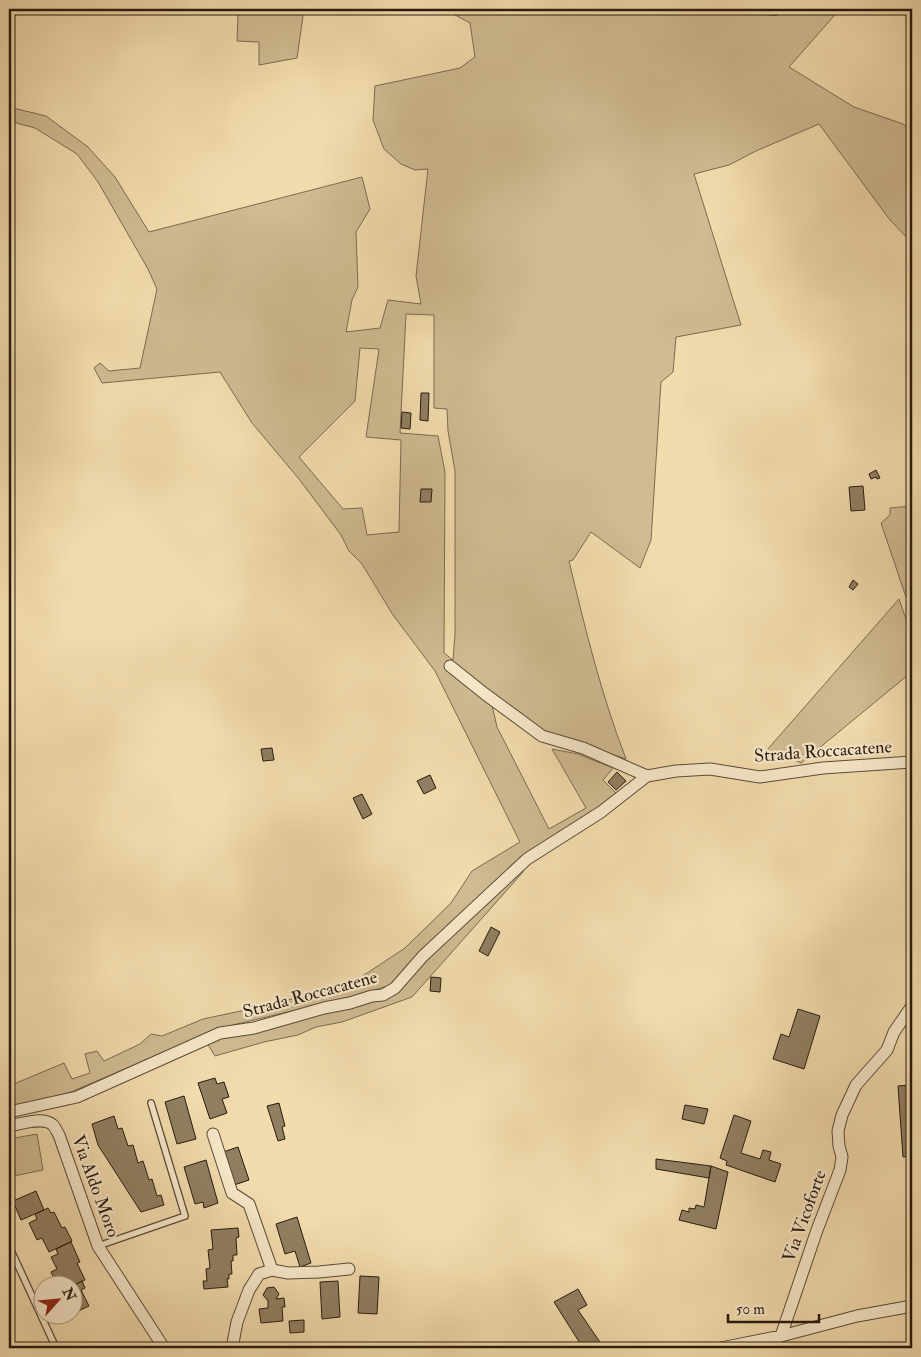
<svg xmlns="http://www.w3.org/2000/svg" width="921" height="1357" viewBox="0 0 921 1357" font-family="'IM FELL Double Pica',serif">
  <rect width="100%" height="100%" fill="#f2dcad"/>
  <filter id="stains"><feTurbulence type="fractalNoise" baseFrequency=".004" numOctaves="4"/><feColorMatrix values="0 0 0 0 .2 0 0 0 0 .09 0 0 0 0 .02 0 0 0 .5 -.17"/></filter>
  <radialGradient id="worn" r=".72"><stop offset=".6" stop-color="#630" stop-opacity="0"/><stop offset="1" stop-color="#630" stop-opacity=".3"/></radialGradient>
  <path fill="#d0bb92" stroke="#7c6a51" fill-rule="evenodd" d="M 191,9 L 304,9 L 297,58 L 259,65 L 259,42 L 237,41 L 238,15 Z
    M 444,9 L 840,9 L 789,67 L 854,107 L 903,124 L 912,131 L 912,243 L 890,220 L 819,124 L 756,151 L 729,165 L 694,174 L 741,325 L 676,337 L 673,372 L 661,382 L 651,540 L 640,568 L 591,532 L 573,560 L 569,561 C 585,628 601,694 626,759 L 546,732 L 489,692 L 497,727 L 549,829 L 586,808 L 552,749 L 578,754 L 613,768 L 603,780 L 616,793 L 589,815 L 526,857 L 394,984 L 351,997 L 220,1028 L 71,1092 L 32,1104 L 9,1109 L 9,1086 L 64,1063 L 72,1079 L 90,1073 L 85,1054 L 97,1051 L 104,1061 L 140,1044 L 151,1034 L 162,1036 L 203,1019 L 269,1005 L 352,983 L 405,948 L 451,903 L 472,871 L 520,842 L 435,671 L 393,615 L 362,564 L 349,551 L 341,535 L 299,479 L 252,423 L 220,372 L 102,383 L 94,368 L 100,363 L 109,371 L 140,368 L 157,289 L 148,269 L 98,182 L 77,154 L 35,128 L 9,121 L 9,107 L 46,116 L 88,147 L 115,177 L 149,232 L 362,177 L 370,209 L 356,232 L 358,287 L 352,300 L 346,332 L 380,328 L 388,300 L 421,304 L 416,276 L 428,169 L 415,170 L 401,164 L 384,149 L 373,120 L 375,86 L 460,68 L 475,57 L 470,23 ZM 406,314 L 434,315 L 434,408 L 447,409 L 448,431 L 455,471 L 455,634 L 453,660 L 444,653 L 445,472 L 438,436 L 400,433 ZM 360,348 L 379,349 L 366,437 L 401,440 L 399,532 L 367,535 L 362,508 L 343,509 L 299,457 L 355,401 Z
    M 912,506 L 912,615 L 881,523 L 890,515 L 890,508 Z
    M 899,599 L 912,636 L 912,666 L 908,675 L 801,763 L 786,756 L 768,761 L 760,758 Z
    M 525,864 L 523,872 L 412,997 L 342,1022 L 316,1027 L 298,1035 L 264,1042 L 215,1056 L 207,1043 L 223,1037 L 383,998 L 427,959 Z
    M 37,1134 L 43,1170 L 9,1177 L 9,1139 Z"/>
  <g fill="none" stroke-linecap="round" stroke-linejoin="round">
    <path stroke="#78674e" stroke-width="4" d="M 534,9 L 567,12 L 636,9
      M 708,9 L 776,14"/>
  </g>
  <path fill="#917f62" stroke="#281a10" d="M 421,393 L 429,393 L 428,421 L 420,420 Z
    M 402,412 L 411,413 L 410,429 L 401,428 Z
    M 876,470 L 880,478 L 877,479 L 876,477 L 871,479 L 869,474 Z
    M 863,486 L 865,510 L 851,511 L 849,487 Z
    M 421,489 L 432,489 L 431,502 L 420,502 Z
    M 853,580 L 858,584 L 853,590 L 849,587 Z
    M 272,748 L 274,760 L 263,761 L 261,749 Z
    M 617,772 L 626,781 L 616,790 L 608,782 Z
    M 430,775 L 436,788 L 424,794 L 417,781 Z
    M 362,794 L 372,814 L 363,819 L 353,798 Z
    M 491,927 L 500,932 L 488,956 L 479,951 Z
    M 431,977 L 441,978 L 440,992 L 430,991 Z
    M 798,1009 L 820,1016 L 804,1069 L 773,1059 L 781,1034 L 789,1037 Z
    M 215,1078 L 217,1084 L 224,1082 L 229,1097 L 222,1099 L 227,1113 L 210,1119 L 198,1083 Z
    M 912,1085 L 912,1156 L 903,1157 L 898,1086 Z
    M 184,1096 L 196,1139 L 177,1144 L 165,1102 Z
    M 279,1103 L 285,1126 L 282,1127 L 285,1139 L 278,1141 L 267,1106 Z
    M 685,1105 L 708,1109 L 704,1124 L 682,1119 Z
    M 734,1115 L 751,1121 L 741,1153 L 760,1159 L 763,1150 L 771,1152 L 769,1160 L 781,1164 L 775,1182 L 726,1165 L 727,1161 L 720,1158 Z
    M 114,1116 L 118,1129 L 122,1128 L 128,1146 L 133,1145 L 138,1163 L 143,1161 L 149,1180 L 152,1179 L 157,1196 L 161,1195 L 164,1205 L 141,1212 L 98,1145 L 92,1124 Z
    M 238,1147 L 249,1180 L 234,1185 L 223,1152 Z
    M 656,1159 L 711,1166 L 709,1178 L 656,1169 Z
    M 206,1160 L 218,1203 L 204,1208 L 203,1202 L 195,1204 L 184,1167 Z
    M 711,1166 L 728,1172 L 716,1229 L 679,1220 L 682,1210 L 689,1212 L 689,1208 L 695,1209 L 696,1205 L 704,1207 Z
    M 36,1191 L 44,1210 L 21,1220 L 13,1201 Z
    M 48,1208 L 51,1213 L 54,1212 L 62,1228 L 65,1227 L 72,1241 L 49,1252 L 42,1238 L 37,1240 L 29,1223 L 37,1219 L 35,1214 Z
    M 297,1217 L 311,1263 L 300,1267 L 295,1251 L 285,1254 L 276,1224 Z
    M 238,1228 L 239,1237 L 236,1238 L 237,1255 L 233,1255 L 233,1261 L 231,1261 L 232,1274 L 229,1274 L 229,1279 L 227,1279 L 228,1287 L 204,1289 L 203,1281 L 207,1281 L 206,1269 L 210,1268 L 208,1250 L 213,1249 L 211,1230 Z
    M 71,1242 L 80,1262 L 77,1263 L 85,1280 L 72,1286 L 72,1284 L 57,1284 L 51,1272 L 57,1269 L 51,1257 L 58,1254 L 56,1249 Z
    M 360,1276 L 379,1277 L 377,1314 L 358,1313 Z
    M 82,1281 L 85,1288 L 81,1290 L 89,1306 L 72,1314 L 72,1286 Z
    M 338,1281 L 340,1317 L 322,1319 L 320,1282 Z
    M 274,1287 L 279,1294 L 276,1299 L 284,1298 L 285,1307 L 282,1307 L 283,1321 L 261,1323 L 259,1309 L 268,1308 L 268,1301 L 263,1295 L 267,1288 Z
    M 578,1289 L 587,1305 L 578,1310 L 604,1348 L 583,1348 L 554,1302 Z
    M 304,1320 L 304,1332 L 290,1333 L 289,1321 Z"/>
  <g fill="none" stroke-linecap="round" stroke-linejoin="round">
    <defs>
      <path id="lane" d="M 9,1246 L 56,1348
        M 98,1246 L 185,1216 L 151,1103
        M 772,1348 L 780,1338"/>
      <path id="street" d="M 450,666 L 485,694 L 542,736 L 583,748 L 647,776
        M 9,1112 L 77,1097 L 220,1033 L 254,1028 L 324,1008 L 350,1003 L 372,996 L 383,995 L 395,988 L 423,956 L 527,859 L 601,812 L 647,776 L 676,771 L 710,769 L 760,777 L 823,768 L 912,762
        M 9,1126 C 20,1124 43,1116 53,1125 C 55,1127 57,1132 59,1135 L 98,1246 L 164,1348
        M 213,1134 L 232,1193 L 249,1204 L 272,1270
        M 781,1336 L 817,1230 L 840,1170 L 842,1157 L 839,1146 L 838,1131 L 842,1115 L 856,1085 L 887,1050 L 894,1032 L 912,1006
        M 232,1348 L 237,1322 L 249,1290 L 259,1274 L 272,1270 L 288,1273 L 319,1272 L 349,1269
        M 721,1348 L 781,1336 L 857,1316 L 912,1306"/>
    </defs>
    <use href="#lane" stroke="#5a4a37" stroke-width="8"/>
    <use href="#street" stroke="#5a4a37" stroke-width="13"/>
    <use href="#lane" stroke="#f7e8ca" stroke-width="5.5"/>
    <use href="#street" stroke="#f7e8ca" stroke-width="11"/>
  </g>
  <g text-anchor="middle" stroke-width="4.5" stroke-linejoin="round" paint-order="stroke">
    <g font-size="18" fill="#281a10" stroke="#f7e8ca">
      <text transform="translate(823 751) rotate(-4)" y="6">Strada Roccacatene</text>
      <text transform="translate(310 994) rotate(-15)" y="6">Strada Roccacatene</text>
      <text transform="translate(96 1186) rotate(70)" y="6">Via Aldo Moro</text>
      <text transform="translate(804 1216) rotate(-70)" y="6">Via Vicoforte</text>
    </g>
  </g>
  <rect width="921" height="1357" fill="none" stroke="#f2dcad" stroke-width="30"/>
  <rect x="10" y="10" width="901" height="1337" fill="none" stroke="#281a10" stroke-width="2.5"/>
  <rect x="15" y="15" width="891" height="1327" fill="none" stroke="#281a10"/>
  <g transform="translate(58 1300) rotate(63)"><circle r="24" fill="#f7e8ca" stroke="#a49680"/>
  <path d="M0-4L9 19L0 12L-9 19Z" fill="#8f2418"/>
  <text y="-8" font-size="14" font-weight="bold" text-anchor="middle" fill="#281a10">N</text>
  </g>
  <path d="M728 1314v8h91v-8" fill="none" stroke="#281a10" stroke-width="2.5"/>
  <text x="736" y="1314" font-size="15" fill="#281a10" stroke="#f7e8ca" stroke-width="4" paint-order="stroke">50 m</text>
  <rect width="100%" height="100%" filter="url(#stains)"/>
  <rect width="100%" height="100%" fill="url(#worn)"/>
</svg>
